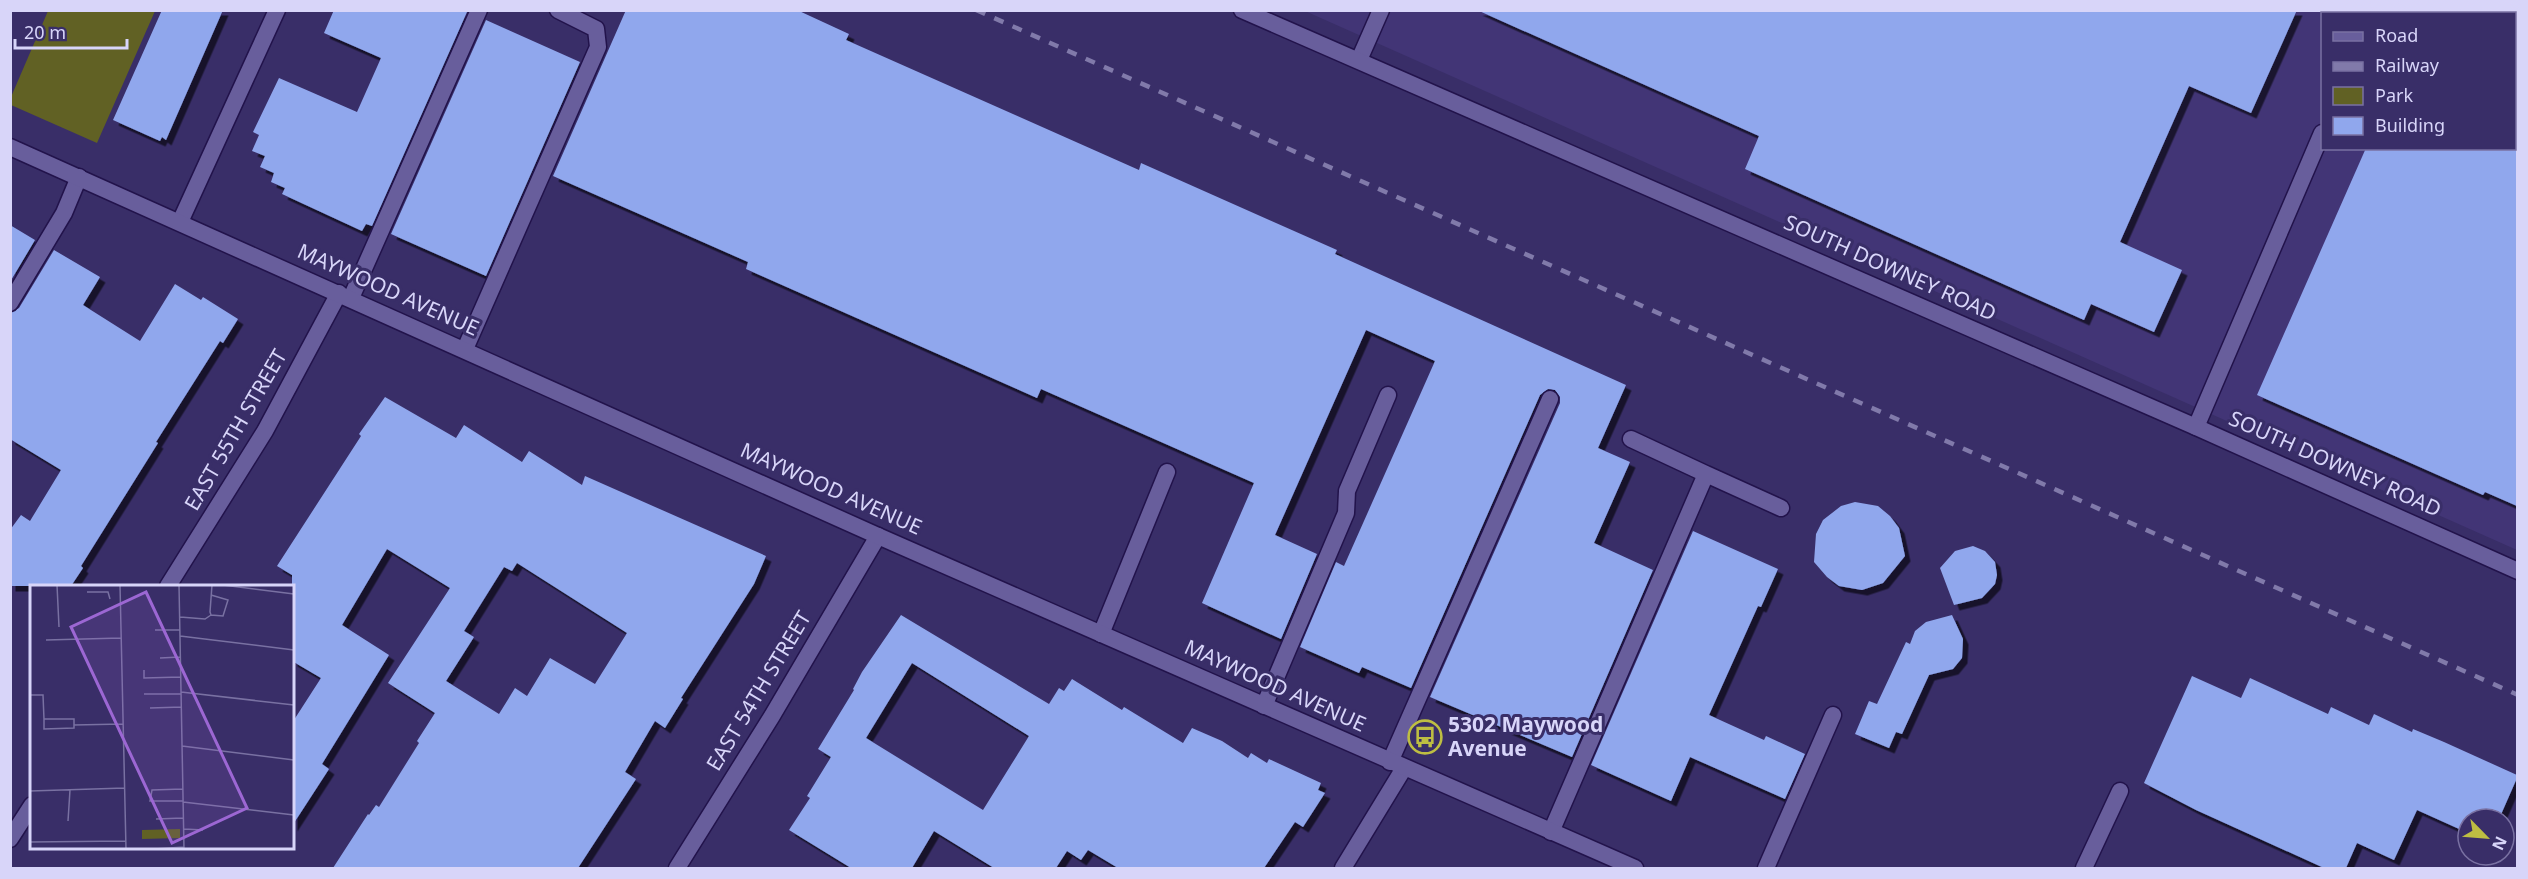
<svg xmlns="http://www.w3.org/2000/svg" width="2528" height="879" viewBox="0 0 2528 879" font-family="'Noto Sans',sans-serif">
  <defs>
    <filter id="shadow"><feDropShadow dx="5.5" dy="5.5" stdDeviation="0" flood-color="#0009"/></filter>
  </defs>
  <rect width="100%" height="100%" fill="#392e68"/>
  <path fill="#423576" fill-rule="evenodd" d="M 1305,11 L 2517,11 L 2517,550 ZM 2322,14 L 2514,14 L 2514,148 L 2322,148 Z"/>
  <path fill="#616124" d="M 48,11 L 155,11 L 97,143 L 11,105 L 11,97 Z"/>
  <path fill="#90a7ed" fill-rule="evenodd" filter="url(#shadow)" d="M 162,10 L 223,10 L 166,140 L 162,137 L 160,141 L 113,120 Z
    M 334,10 L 467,12 L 372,226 L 366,224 L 362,231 L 282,194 L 285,188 L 271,182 L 274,173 L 260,167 L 265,156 L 252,151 L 259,135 L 253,132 L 279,78 L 357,112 L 381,58 L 324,33 Z
    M 626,10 L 797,10 L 849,34 L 846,40 L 1139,170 L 1141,163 L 1337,250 L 1335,254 L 1626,385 L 1598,448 L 1630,462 L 1594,543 L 1653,570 L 1572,757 L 1430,697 L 1560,403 L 1560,397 L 1555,390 L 1548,389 L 1540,395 L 1411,688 L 1362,667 L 1359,673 L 1300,647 L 1336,562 L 1344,566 L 1435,361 L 1366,330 L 1275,535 L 1317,554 L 1281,639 L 1202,603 L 1254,483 L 1041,389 L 1037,398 L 746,269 L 748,262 L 553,176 Z
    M 1477,10 L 2297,10 L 2251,113 L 2189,86 L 2120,242 L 2182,270 L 2154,332 L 2091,304 L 2084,320 L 1745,169 L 1759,136 Z
    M 486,20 L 580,62 L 486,276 L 391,234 Z
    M 2366,148 L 2517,148 L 2517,506 L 2485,492 L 2483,495 L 2257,395 Z
    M 10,225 L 35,240 L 10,282 Z
    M 54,250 L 100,277 L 83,305 L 140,341 L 175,284 L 201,300 L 203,297 L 238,319 L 223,343 L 220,341 L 156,442 L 158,443 L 81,566 L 83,568 L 71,586 L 10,586 L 10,530 L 21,515 L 30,521 L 61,470 L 10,439 L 10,313 L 19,308 Z
    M 385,397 L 456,438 L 464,425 L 522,462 L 529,451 L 582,485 L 585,476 L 766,556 L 754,584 L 681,698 L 683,699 L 665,728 L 655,721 L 625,772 L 636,779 L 578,868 L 333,868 L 368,814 L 369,815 L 376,805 L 379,807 L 419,743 L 417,741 L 435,713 L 388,683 L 450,588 L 387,549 L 342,625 L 389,655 L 322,764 L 329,769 L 292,826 L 292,723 L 321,678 L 292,661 L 292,575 L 277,566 L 361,436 L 359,434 ZM 517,563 L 627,633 L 595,684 L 550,658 L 527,696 L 515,688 L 499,714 L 446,681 L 474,637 L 464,631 L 504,567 L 512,571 Z
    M 1855,502 L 1878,506 L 1890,516 L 1899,528 L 1905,556 L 1883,583 L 1862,590 L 1839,586 L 1827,577 L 1814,562 L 1816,534 L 1823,520 L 1841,506 Z
    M 1693,531 L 1778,569 L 1761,607 L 1758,606 L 1709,715 L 1764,740 L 1766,736 L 1805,754 L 1785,799 L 1690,757 L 1671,801 L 1591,765 Z
    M 1973,546 L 1985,551 L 1995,562 L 1997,575 L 1995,584 L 1982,598 L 1954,605 L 1940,568 L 1955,551 Z
    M 901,615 L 1049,704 L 1059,688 L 1064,691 L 1072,679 L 1122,710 L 1124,707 L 1183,743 L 1192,728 L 1222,741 L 1248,758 L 1251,753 L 1267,763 L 1269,759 L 1321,783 L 1318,790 L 1325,793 L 1303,827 L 1295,822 L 1264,868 L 1118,868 L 1088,850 L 1081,860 L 1067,851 L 1056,868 L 994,868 L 934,831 L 912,868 L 851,868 L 789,830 L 810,798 L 807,796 L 831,757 L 818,749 L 854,690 L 853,689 L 862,672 ZM 912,663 L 1029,736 L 983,810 L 866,738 Z
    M 1952,615 L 1963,639 L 1962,658 L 1953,669 L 1929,675 L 1902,734 L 1896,732 L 1889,748 L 1855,734 L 1869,701 L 1877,704 L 1906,642 L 1910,644 L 1915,631 L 1926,622 Z
    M 2192,676 L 2241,698 L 2250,678 L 2328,714 L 2331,707 L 2369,725 L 2374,714 L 2412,732 L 2413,729 L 2444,742 L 2517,775 L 2517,778 L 2499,819 L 2468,819 L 2468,833 L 2417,810 L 2394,860 L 2357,843 L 2346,868 L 2324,868 L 2196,810 L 2144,783 Z"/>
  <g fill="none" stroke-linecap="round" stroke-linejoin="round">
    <defs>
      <path id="service" d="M 2374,14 L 2375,10
        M 1359,60 L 1381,10
        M 180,222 L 277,10
        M 351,298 L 479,10
        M 10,303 L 64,213 L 79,177
        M 465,349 L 598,47 L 596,29 L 558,10
        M 2196,427 L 2322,133
        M 1631,439 L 1706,474
        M 1101,634 L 1167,472
        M 1264,706 L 1346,513 L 1347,491 L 1388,395
        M 1390,762 L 1550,399
        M 1551,832 L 1706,474 L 1781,508
        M 1766,868 L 1833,715
        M 2084,868 L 2120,791"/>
      <path id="minor" d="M 168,586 L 265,431 L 339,293
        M 10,839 L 32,805
        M 677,868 L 772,716 L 878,536
        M 1343,868 L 1404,768"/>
      <path id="tertiary" d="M 10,147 L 878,536 L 1635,868"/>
      <path id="secondary" d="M 1242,10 L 2196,427 L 2518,571"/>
    </defs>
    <use href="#service" stroke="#22134b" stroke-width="19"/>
    <use href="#minor" stroke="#22134b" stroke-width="19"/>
    <use href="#tertiary" stroke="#22134b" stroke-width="19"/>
    <use href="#secondary" stroke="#22134b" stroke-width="19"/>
    <use href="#service" stroke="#685e9c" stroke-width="16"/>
    <use href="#minor" stroke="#685e9c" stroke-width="16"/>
    <use href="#tertiary" stroke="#685e9c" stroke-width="16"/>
    <use href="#secondary" stroke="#685e9c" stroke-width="16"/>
    <path stroke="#817aaa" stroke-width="4.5" stroke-dasharray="10 10" stroke-linecap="butt" d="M 976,10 L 2518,695"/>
  </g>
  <defs>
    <symbol id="bus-ring" viewBox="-11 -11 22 22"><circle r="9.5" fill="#392e68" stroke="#bebe42" stroke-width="1.5"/><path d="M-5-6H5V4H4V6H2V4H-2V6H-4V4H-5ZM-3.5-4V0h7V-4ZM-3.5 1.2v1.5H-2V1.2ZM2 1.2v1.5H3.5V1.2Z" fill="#bebe42"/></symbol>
  </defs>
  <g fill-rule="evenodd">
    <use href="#bus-ring" x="1406" y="718" width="38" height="38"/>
  </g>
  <g text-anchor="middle" stroke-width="6" stroke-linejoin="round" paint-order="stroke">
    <g font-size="21" fill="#d8d5f9" stroke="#392e68">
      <text transform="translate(1890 268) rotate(24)" y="7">SOUTH DOWNEY ROAD</text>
      <text transform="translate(388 290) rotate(24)" y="7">MAYWOOD AVENUE</text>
      <text transform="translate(236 430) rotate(-60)" y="7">EAST 55TH STREET</text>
      <text transform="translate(2335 464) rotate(24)" y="7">SOUTH DOWNEY ROAD</text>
      <text transform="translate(831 489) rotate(24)" y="7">MAYWOOD AVENUE</text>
      <text transform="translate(1275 686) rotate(24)" y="7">MAYWOOD AVENUE</text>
      <text transform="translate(759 691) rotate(-59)" y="7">EAST 54TH STREET</text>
    </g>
    <g font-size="21" font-weight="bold" fill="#d8d5f9" stroke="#392e68" text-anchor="start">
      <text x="1448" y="732">5302 Maywood<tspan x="1448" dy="24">Avenue</tspan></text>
    </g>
  </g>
  <g transform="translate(30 585)">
    <rect width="264" height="264" fill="#392e68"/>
    <path d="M 150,244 L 150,253 L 112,254 L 112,245 Z" fill="#616124"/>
    <path fill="none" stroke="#7971a2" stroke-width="1.5" d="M 27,0 L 29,42M 90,0 L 96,264M 149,0 L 154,264M 193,0 L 264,9M 57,7 L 78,7 L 80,14M 181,10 L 198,15 L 193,31 L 181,30 L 180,27 L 182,0M 150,32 L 175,34 L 181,30M 125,45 L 150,45M 150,51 L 264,65M 16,55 L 91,53M 130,73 L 150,72M 114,85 L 114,93 L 151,92M 151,107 L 264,120M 114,109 L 151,109M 0,110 L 13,110 L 14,134 L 44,134 L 44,140 L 93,139M 120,123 L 152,122M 14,134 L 14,144 L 44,143 L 44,140M 152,161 L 264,175M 153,204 L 122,205 L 120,216 L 153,216M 0,206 L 95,203M 153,217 L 264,230M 126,234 L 153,233M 38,236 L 40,205M 154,244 L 173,245M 0,257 L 96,256M 124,264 L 154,262"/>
    <path fill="#9c67d3" fill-opacity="0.15" stroke="#9c67d3" stroke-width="3" d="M 116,7 L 217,223 L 142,258 L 41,42 Z"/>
    <rect width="264" height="264" fill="none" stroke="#d8d5f9" stroke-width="3"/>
  </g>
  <rect width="2528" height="879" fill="none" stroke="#d8d5f9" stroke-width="24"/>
  <rect x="2321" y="12" width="195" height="138" fill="#392e68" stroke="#7971a2" stroke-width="1.5"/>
  <rect x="2333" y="32" width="30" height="9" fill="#685e9c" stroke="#7971a2" stroke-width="1.5"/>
  <text x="2375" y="42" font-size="18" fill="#d8d5f9">Road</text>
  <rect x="2333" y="62" width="30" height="9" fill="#817aaa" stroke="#7971a2" stroke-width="1.5"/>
  <text x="2375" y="72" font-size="18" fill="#d8d5f9">Railway</text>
  <rect x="2333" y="87" width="30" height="18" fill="#616124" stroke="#7971a2" stroke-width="1.5"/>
  <text x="2375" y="102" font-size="18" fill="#d8d5f9">Park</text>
  <rect x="2333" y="117" width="30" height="18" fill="#90a7ed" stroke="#7971a2" stroke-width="1.5"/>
  <text x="2375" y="132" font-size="18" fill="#d8d5f9">Building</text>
  <g transform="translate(2486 837) rotate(115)"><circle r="28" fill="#392e68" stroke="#7971a2" stroke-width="1.5"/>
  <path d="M0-4.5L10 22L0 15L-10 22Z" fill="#bebe42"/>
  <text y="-9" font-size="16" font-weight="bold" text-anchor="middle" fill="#d8d5f9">N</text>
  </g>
  <path d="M15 39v9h112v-9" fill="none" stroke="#d8d5f9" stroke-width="3"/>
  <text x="24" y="39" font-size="18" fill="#d8d5f9" stroke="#392e68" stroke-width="4.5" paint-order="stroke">20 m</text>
</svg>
